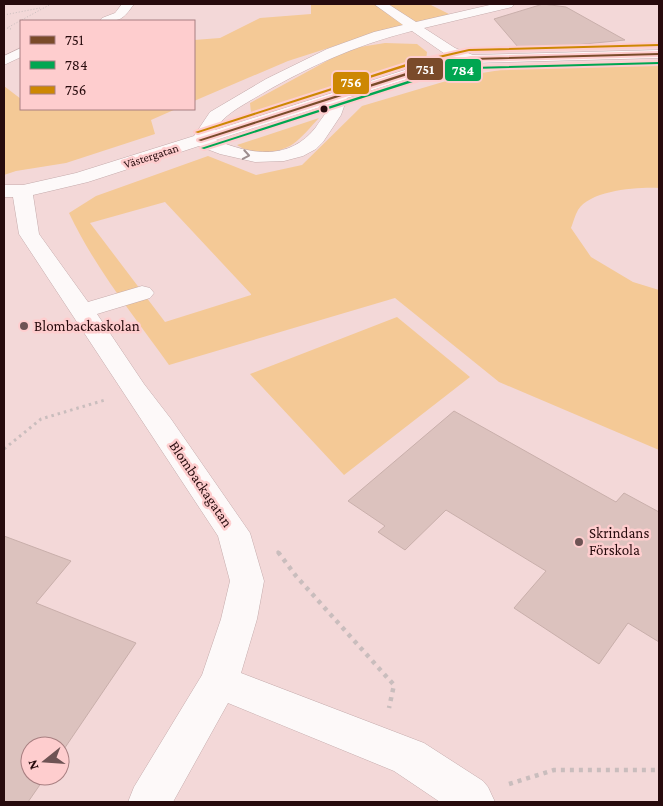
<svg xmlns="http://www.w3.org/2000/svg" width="663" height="806" viewBox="0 0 663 806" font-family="'Crimson Pro',serif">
  <rect width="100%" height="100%" fill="#f3d8d8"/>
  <path fill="#f4c996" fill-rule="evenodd" d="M 311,4 L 429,4 L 451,15 L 344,43 L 288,61 L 194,101 L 194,40 L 220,38 L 260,18 L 311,14 Z
    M 385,43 L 417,44 L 427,52 L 426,60 L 333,88 L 275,111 L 251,113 L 250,103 L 336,56 L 360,47 Z
    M 659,65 L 659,188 C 637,187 591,190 578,210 C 575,215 573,223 571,228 L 591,257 L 633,282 L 659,290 L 659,450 L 499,382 L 395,298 L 169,365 C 134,316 95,268 69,213 L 96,196 L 208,156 L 256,175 L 302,165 L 362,106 L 463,76 L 513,68 ZM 165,202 L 251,294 L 251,295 L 165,322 L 90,223 Z
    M 4,86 L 21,99 L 21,109 L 176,109 L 151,120 L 155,134 L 66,163 L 16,171 L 4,175 Z
    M 322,109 L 322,112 L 232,141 L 229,138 Z
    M 319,118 C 311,126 303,137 293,144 C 278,154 252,156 237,145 Z
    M 397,317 L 470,377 L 344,475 L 250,374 Z"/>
  <path fill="#dcc2be" stroke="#c9afab" d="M 543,4 L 566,7 L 625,40 L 565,46 L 518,47 L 494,19 Z
    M 454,411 L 616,502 L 624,493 L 659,512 L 659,642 L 628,623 L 599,664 L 514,608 L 546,571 L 446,510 L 405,550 L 378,532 L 385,526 L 348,501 Z
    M 4,536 L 71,561 L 36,603 L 136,643 L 60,755 L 60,746 L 30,746 L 30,776 L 46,776 L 28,802 L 4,802 Z"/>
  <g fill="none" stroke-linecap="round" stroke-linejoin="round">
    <defs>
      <path id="minor" d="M 122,4 L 134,4 C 122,21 120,21 100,21 L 102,18 L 115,13 Z
        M 374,4 L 388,4 L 416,22 L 494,4 L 514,4 L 512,7 L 424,28 L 455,48 L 473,55 L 659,50 L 659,58 L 471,63 L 420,75 L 347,98 L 341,115 L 323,142 L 316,149 L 303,156 L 284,161 L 255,162 L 220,154 L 199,146 L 88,182 L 33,195 L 39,234 L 88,302 L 142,286 L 150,288 L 154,293 L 150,298 L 97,314 L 144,384 L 171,419 L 250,533 L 264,581 L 257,619 L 241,673 L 424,743 L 483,781 L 488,787 L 495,802 L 440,802 L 394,771 L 228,703 L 173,802 L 128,802 L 134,787 L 202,675 L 221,619 L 230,581 L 218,536 L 19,234 L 13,197 L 4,197 L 4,185 L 23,185 L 76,173 L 194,136 L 210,112 L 266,79 L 327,49 L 374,32 L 403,25 ZM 412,31 L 445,54 L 456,58 L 411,68 L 215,130 C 224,115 238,108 253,99 C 303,69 355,45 412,31 ZM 330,104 C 327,113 321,119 316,127 C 290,161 251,155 216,140 Z
        M 21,48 L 21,57 L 4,65 L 4,56 Z"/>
    </defs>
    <use href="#minor" stroke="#c5abac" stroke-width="1"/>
    <path stroke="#c9bdbd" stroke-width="1" stroke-dasharray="1 2" stroke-linecap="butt" d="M 4,15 L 40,8
      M 11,29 L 7,28 L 51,4"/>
    <path stroke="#c9bdbd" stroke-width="3" stroke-dasharray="2.5 4" stroke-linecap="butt" d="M 4,449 L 41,419 L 105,400
      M 277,551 L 279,553"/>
    <path stroke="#c9bdbd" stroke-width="4.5" stroke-dasharray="4 5" stroke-linecap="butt" d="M 278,552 L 296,576 L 394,685 L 389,708
      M 509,784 L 554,770 L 659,770"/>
    <use href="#minor" fill="#fdf9f9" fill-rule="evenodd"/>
    <defs>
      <path id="bus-1" d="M 659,53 L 659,55 L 471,60 L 417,72 L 201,141 L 198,140 L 415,70 L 471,58 Z"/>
      <path id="bus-2" d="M 659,62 L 659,64 L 472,69 L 419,80 L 204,149 L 201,148 L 417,78 L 472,67 Z"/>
      <path id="bus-3" d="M 659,44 L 659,46 L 469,51 L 414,64 L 198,133 L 195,132 L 412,62 L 469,49 Z"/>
    </defs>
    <use href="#bus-1" stroke="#fecdce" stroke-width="4"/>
    <use href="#bus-2" stroke="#fecdce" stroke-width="4"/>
    <use href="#bus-3" stroke="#fecdce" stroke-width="4"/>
    <use href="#bus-1" fill="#7a4b2a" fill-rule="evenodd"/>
    <use href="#bus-2" fill="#00a651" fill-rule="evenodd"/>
    <use href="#bus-3" fill="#cd8703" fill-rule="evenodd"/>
  </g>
  <defs><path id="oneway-chevron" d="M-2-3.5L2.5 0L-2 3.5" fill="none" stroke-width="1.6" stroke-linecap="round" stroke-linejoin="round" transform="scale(1.25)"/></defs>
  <use stroke="#9d8e8f" href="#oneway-chevron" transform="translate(246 155) rotate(10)"/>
  <circle fill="#270b0d" stroke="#fecdce" stroke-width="2" cx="324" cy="109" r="4.5"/>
  <g fill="#6e5354" stroke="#fecdce" stroke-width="2">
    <circle cx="24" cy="326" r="5"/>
    <circle cx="579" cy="542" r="5"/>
  </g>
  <g text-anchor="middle" stroke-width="5" stroke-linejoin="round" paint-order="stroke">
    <g font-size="12" fill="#270b0d" stroke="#fecdce">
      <text transform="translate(151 156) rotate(-18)" y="4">Västergatan</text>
    </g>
    <g font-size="15" fill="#270b0d" stroke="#fecdce" text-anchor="start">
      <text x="34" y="331">Blombackaskolan</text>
      <text x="589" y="538">Skrindans<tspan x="589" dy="17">Förskola</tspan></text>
    </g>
    <g font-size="15" fill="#270b0d" stroke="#fecdce">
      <text transform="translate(201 484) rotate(56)" y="5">Blombackagatan</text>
    </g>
  </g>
  <g stroke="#fecdce" stroke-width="2">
    <rect x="406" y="57" width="38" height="24" rx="5" fill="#7a4b2a"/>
    <rect x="444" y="58" width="38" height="24" rx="5" fill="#00a651"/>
    <rect x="332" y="71" width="38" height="24" rx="5" fill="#cd8703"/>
  </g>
  <g font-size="14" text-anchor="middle" font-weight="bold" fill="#fff">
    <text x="425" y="74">751</text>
    <text x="463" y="75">784</text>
    <text x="351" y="87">756</text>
  </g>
  <rect width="663" height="806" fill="none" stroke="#270b0d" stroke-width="10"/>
  <rect x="20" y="20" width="175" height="90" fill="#fecdce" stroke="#a87f81"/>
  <rect x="30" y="36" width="25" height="8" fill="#7a4b2a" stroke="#a87f81"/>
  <text x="65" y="45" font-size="15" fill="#270b0d">751</text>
  <rect x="30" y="61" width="25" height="8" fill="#00a651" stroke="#a87f81"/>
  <text x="65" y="70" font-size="15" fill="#270b0d">784</text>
  <rect x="30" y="86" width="25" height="8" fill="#cd8703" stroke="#a87f81"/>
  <text x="65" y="95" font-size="15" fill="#270b0d">756</text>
  <g transform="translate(45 761) rotate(253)"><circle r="24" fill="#fecdce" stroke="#a87f81"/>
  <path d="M0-4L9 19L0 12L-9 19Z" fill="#6e5354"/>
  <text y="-8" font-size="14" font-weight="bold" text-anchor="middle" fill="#270b0d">N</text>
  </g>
</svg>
